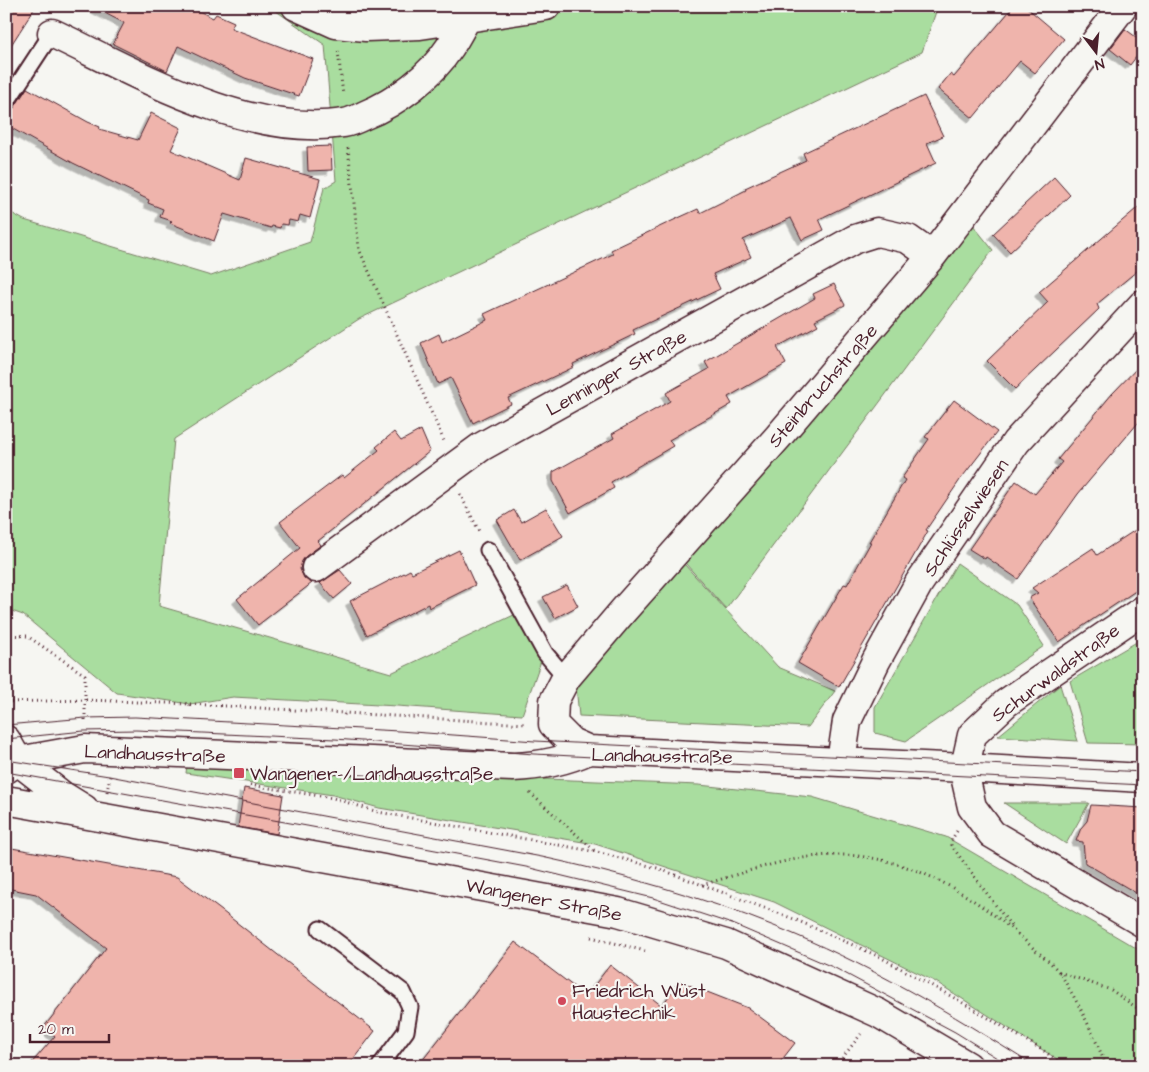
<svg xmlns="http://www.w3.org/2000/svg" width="1149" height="1072" viewBox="0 0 1149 1072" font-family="'Architects Daughter',sans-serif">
  <defs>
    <filter id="shadow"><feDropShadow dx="-4.5" dy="4.5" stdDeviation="0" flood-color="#0004"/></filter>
  </defs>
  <rect width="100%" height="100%" fill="#f6f6f2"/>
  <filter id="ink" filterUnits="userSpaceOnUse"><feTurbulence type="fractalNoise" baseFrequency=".02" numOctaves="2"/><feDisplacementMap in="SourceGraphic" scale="10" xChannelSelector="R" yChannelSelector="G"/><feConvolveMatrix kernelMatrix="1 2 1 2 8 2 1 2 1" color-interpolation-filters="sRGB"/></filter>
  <g filter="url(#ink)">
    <path fill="#a9dd9f" stroke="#7a7e65" d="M 269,6 L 938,6 L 922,52 L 359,319 L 174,439 L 159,606 L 391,673 L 516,614 L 542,658 L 522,715 L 397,706 L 233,697 L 190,704 L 117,693 L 23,615 L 6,609 L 6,210 L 24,220 L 211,276 L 310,242 L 324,188 L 336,181 L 325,45 Z
      M 973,225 L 993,250 L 726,609 L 685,563 Z
      M 957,563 L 1017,605 L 1044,646 L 906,741 L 875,733 L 875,707 Z
      M 684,564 L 778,667 L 835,691 L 808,727 L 579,716 L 576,686 Z
      M 1140,640 L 1143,650 L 1143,744 L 1088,743 L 1070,681 Z
      M 1060,685 L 1078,741 L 998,736 Z
      M 187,765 L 699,785 L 812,797 L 946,837 L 1143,952 L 1143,1066 L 1068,1066 L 936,982 L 774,902 L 595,844 L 379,808 L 333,795 L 186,773 Z
      M 1004,803 L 1089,803 L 1066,844 Z"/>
    <path fill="#efb4ac" stroke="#4a1f2b" filter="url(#shadow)" d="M 6,6 L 36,6 L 6,53 Z
      M 91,6 L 189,6 L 213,18 L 216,14 L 234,22 L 231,28 L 313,59 L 299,96 L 245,78 L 178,46 L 167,71 L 113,44 L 124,23 Z
      M 1014,6 L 1025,6 L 1064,39 L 1035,73 L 1020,61 L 973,118 L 938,89 L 950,74 L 954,77 Z
      M 1125,29 L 1143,42 L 1143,48 L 1130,65 L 1110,49 Z
      M 27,88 L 88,122 L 100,127 L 99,129 L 138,140 L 151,113 L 181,128 L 171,150 L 240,180 L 246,158 L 320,179 L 310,218 L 300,215 L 298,222 L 289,220 L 288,225 L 281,224 L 280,228 L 272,226 L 271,228 L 224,214 L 214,241 L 170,223 L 172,221 L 160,217 L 163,209 L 148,203 L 149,200 L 73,163 L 6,125 L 6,112 L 14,108 Z
      M 924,96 L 943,136 L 927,143 L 936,163 L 819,219 L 824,230 L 802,240 L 791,218 L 743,240 L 751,257 L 713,274 L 720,289 L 633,330 L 635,334 L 573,364 L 574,367 L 508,398 L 511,404 L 473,423 L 451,378 L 438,384 L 421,343 L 439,334 L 442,342 L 487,320 L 484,314 L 613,254 L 611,250 L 676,219 L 698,209 L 700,213 L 746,190 L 745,188 L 806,160 L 803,153 Z
      M 331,146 L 332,170 L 308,171 L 307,147 Z
      M 1054,177 L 1070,195 L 1010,252 L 993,234 Z
      M 1143,203 L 1143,266 L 1097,304 L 1099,309 L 1015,389 L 987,361 L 1048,302 L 1039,292 Z
      M 834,284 L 845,305 L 815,320 L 818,325 L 777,347 L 786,364 L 728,397 L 732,404 L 669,440 L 673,446 L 611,482 L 614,488 L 570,513 L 553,481 L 553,472 L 614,438 L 612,434 L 670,401 L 666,393 L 709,369 L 705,362 L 815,298 L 813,294 Z
      M 1143,362 L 1143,417 L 1078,494 L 1018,579 L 986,557 L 985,559 L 969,549 L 1016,481 L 1035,494 L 1062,462 L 1058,459 L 1112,394 Z
      M 954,400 L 997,432 L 960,480 L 926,530 L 928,531 L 839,687 L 798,663 L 844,584 L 847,585 L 871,542 L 869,542 L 905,480 L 902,478 L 929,439 L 925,437 Z
      M 421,430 L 430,451 L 318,541 L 321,545 L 306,556 L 302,561 L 300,569 L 304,578 L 312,583 L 258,625 L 237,599 L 300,548 L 280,522 L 342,475 L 344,478 L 379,450 L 376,447 L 394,432 L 401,441 Z
      M 546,508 L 563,536 L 520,560 L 497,520 L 514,510 L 521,522 Z
      M 1143,525 L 1143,586 L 1059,642 L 1029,598 L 1038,593 L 1032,588 L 1093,548 L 1097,555 Z
      M 459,550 L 475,585 L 429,608 L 428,604 L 367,635 L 350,601 L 410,570 L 412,573 Z
      M 340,570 L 352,584 L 334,599 L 320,583 Z
      M 567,585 L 578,606 L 555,618 L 543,597 Z
      M 244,788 L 283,795 L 277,834 L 238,827 Z
      M 1091,805 L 1143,808 L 1143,897 L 1085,863 L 1083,842 L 1076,841 L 1081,828 L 1087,821 Z
      M 6,847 L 177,877 L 222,911 L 375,1031 L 348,1066 L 29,1066 L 55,1036 L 44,1027 L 106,948 L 36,894 L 6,888 Z
      M 515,942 L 586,996 L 610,965 L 662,1006 L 679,981 L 748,1008 L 795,1043 L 777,1066 L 418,1066 Z"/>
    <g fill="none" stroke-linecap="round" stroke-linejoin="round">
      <defs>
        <path id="service" d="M 6,103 L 52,33
          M 488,550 L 545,653 L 566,678
          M 320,929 L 403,992 L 410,1007 L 406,1031 L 380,1066"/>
        <path id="minor" d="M 296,6 L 336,24 L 366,27 L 420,25 L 546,6
          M 52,33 C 138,74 246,138 344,123 C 351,122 359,118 365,115 C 397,102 431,76 450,47 C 456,38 461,28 467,18
          M 316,568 L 481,447 L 855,239 L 877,232 L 908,239 L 932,256
          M 1143,610 L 1006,703 L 972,735 L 966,762 L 965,776 L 972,807 L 992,834 L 1143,923
          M 589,750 L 571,742 L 553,724 L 554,701 L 566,678 L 623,611 L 778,437 L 932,256 L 1123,6
          M 841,762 L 847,721 L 876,661 L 919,583 L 1016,442 L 1143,304
          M 6,769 L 18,761 L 85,749 L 513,767 C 540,766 565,761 589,750 L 965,768 L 1143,778"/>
        <path id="tertiary" d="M 6,740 L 18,761 L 63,796 L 84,809
          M 6,800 L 618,912 L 726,944 L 878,1013 L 968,1066"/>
      </defs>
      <use href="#service" stroke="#4a1f2b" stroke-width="19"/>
      <use href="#minor" stroke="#4a1f2b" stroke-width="31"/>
      <use href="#tertiary" stroke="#4a1f2b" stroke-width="31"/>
      <path stroke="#4a1f2b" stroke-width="3" stroke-dasharray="1 4" stroke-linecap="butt" d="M 338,51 L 343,95
        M 348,148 L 359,249 L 444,441
        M 460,494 L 480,533
        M 6,635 L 27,636 L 85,675 L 85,723
        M 6,702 L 86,700 L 190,704 L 189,707
        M 190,704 L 345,713
        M 344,715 L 345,713 L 526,724
        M 250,785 L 333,798 L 378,812 L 597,852 L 657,868 L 794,919 L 880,957 L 958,1000 L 1044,1051 L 1065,1066
        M 107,792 L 110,776
        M 530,793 L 596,852
        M 957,831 L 952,839 L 951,845 L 1011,926
        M 702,885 C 746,872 792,855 838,855 C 912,855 981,899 1033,948 C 1041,955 1051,962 1058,971 C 1063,976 1066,984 1070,990 C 1084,1014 1096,1040 1106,1066
        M 591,937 L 645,951
        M 1059,972 L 1111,990 L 1143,1012
        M 836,1066 L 861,1034"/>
      <use href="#service" stroke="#f6f6f2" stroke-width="15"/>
      <use href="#minor" stroke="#f6f6f2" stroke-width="28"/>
      <use href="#tertiary" stroke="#f6f6f2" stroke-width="28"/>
      <path stroke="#4a1f2b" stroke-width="1" d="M 6,725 L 85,718 L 135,717 L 399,731 L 535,741 L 1143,772
        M 6,739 L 84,731 L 136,730 L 335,739 L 534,754 L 1143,785
        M 6,760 L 109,776 L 542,857 C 621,874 699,896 774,926 C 865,962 951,1013 1034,1066
        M 6,772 L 307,826 L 526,867 L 653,898 L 735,925 L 835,968 L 955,1032 L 1010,1066"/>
    </g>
  </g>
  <g fill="#d1495b" stroke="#f6f6f2" stroke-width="2">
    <rect x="233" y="767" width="12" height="12" rx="2.5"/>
    <circle cx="562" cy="1001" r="5"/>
  </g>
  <g text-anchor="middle" stroke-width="4.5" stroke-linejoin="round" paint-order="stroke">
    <g font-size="19" fill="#4a1f2b" stroke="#f6f6f2">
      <text transform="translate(616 372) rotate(-29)" y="7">Lenninger Straße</text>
      <text transform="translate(822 385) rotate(-49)" y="7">Steinbruchstraße</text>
      <text transform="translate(965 517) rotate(-56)" y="7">Schlüsselwiesen</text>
      <text transform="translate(1055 672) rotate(-36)" y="7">Schurwaldstraße</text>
      <text transform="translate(155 753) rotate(2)" y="7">Landhausstraße</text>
      <text transform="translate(662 755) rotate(1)" y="7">Landhausstraße</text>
      <text transform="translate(544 899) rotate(11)" y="7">Wangener Straße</text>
    </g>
    <g font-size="19" fill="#4a1f2b" stroke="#f6f6f2" text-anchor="start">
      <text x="250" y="780">Wangener-/Landhausstraße</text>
      <text x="572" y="997">Friedrich Wüst<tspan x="572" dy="22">Haustechnik</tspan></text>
    </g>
  </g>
  <rect width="1149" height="1072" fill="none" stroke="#f6f6f2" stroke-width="25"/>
  <rect x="12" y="12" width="1124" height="1047" fill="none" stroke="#4a1f2b" stroke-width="2" filter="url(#ink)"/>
  <g transform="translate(1096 52) rotate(164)" stroke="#f6f6f2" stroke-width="4" paint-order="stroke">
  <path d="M0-4L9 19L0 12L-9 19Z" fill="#4a1f2b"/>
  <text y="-8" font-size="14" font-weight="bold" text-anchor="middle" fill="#4a1f2b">N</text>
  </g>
  <path d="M30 1034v8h79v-8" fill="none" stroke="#4a1f2b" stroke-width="2.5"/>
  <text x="38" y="1034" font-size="15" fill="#4a1f2b" stroke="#f6f6f2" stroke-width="4" paint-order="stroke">20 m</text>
</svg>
